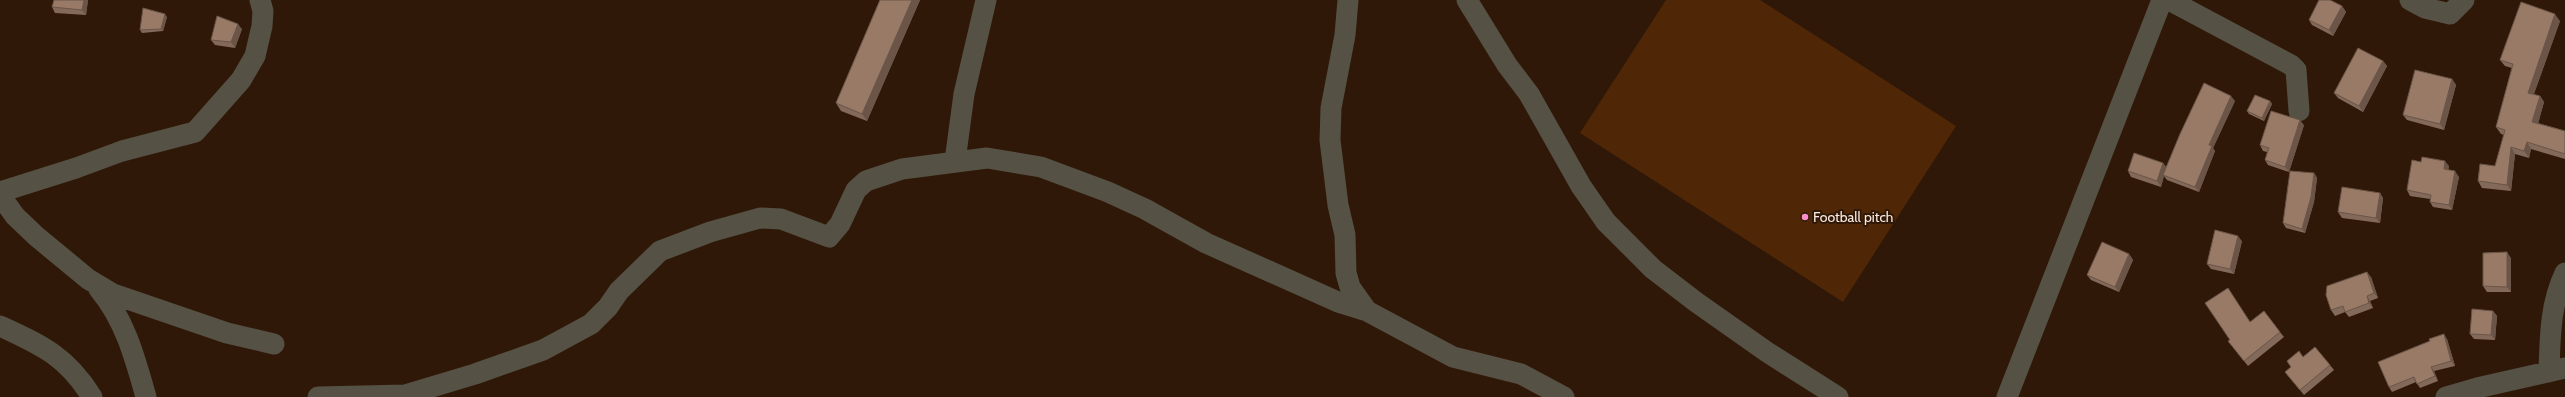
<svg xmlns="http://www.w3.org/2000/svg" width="2565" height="397" viewBox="0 0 2565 397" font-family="Cabin,sans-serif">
  <rect width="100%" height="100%" fill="#2f1807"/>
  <path fill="#502706" d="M 1666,0 L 1760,0 L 1956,126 L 1843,302 L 1580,133 Z"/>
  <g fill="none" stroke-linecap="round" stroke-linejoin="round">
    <path stroke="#555144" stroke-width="21" d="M 1348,0 L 1345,35 L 1331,108 L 1330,140 L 1338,205 L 1345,235 L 1346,273 L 1350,287 L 1367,311 L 1453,357 L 1521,374 L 1564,397
      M 1467,0 L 1507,65 L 1529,94 L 1581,186 L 1606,222 L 1653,269 L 1696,302 L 1767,352 L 1838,397
      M 2169,0 L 2291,65 L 2296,70 L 2299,111
      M 2410,0 L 2425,8 L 2450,14 L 2464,0
      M 955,161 L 964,94 L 986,0
      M 0,192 L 76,168 L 122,151 L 195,132 L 241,80 L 255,56 L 262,26 L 263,11 L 260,0
      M 0,195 L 15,216 L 36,236 L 88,279 L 113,294 L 227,333 L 274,344
      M 99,289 C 125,320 135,358 146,397
      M 0,326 C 43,346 66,356 92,397
      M 2549,372 C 2550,338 2550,304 2565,273
      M 318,397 L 405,395 L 475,374 L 543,350 L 591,324 L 608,307 L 619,291 L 660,251 L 710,232 L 760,218 L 781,219 L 829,237 L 840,224 L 856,190 L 866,181 L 902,169 L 987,158 L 1041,167 L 1108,192 L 1145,209 L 1206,243 L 1338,302 L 1367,311
      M 2007,397 L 2162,0
      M 2446,397 L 2477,388 L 2565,368"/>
  </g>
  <path fill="#836959" d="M 88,0 L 86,15 L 55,13 L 52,7 Z
    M 880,0 L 920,0 L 867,121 L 841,111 L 836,103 Z
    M 2342,6 L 2346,12 L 2333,36 L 2312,25 L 2309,20 Z
    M 167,17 L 163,31 L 142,33 L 140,30 Z
    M 2560,21 L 2534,94 L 2540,96 L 2544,102 L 2538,123 L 2565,131 L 2565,159 L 2531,149 L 2529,158 L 2515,154 L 2511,191 L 2482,188 L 2478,181 L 2495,166 L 2504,135 L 2501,134 L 2496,127 L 2512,68 L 2505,66 L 2500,60 Z
    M 242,29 L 235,48 L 215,45 L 211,40 Z
    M 2383,61 L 2387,66 L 2363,112 L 2338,98 L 2334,93 Z
    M 2452,79 L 2456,85 L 2444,130 L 2407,120 L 2403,115 Z
    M 2235,101 L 2213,148 L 2215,151 L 2199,192 L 2167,180 L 2164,176 L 2161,187 L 2131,177 L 2128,171 L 2163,163 L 2166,167 Z
    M 2270,101 L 2272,104 L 2264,121 L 2249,114 L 2247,111 Z
    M 2304,125 L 2289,172 L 2268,165 L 2265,160 L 2267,152 L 2263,151 L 2260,145 Z
    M 2449,166 L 2448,170 L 2459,177 L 2452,210 L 2433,207 L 2430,202 L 2430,199 L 2410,196 L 2407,190 Z
    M 2314,173 L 2317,178 L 2314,202 L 2305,233 L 2286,228 L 2283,223 Z
    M 2380,193 L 2383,198 L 2380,223 L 2342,218 L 2338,212 Z
    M 2242,241 L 2234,274 L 2211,269 L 2207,264 Z
    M 2129,254 L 2133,260 L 2119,292 L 2091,280 L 2087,275 Z
    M 2511,258 L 2511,292 L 2487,292 L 2483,286 Z
    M 2371,277 L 2378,298 L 2370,301 L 2373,308 L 2349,317 L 2345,312 L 2335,316 L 2331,310 Z
    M 2493,311 L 2497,316 L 2495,340 L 2474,339 L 2470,334 Z
    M 2250,322 L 2280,332 L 2284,337 L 2248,366 L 2228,341 Z
    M 2447,339 L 2455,366 L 2434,371 L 2438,381 L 2420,388 L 2416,382 L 2392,392 L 2389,387 Z
    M 2303,357 L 2330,365 L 2334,370 L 2304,395 L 2285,372 L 2291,367 L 2287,361 Z"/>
  <path fill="#6a5548" d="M 84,0 L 88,0 L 86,15 L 82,10 Z
    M 912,0 L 920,0 L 867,121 L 862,114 Z
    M 2342,6 L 2346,12 L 2333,36 L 2329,30 Z
    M 165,14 L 167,17 L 163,31 L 161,29 Z
    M 2555,14 L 2560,21 L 2532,99 L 2528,93 Z
    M 238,24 L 242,29 L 235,48 L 231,42 Z
    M 2383,61 L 2387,66 L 2363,112 L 2359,106 Z
    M 2452,79 L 2456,85 L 2444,130 L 2440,124 Z
    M 2231,96 L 2235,101 L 2213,148 L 2215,151 L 2199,192 L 2195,187 L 2209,145 Z
    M 2540,96 L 2544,102 L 2537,128 L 2532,122 Z
    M 2270,101 L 2272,104 L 2264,121 L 2262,118 Z
    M 2300,120 L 2304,125 L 2289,172 L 2285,167 Z
    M 2527,142 L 2531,149 L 2529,158 L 2524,151 Z
    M 2511,147 L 2515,154 L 2511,191 L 2507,185 Z
    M 2445,161 L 2449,166 L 2447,175 L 2444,169 Z
    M 2163,163 L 2167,168 L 2163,175 L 2164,176 L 2161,187 L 2157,181 Z
    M 2455,171 L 2459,177 L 2452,210 L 2449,205 Z
    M 2314,173 L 2317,178 L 2314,202 L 2305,233 L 2302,229 Z
    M 2380,193 L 2383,198 L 2380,223 L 2376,218 Z
    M 2238,236 L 2242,241 L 2234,274 L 2230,269 Z
    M 2507,252 L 2511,258 L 2511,292 L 2507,287 Z
    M 2129,254 L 2133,260 L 2119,292 L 2115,287 Z
    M 2367,272 L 2371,277 L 2378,298 L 2374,293 Z
    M 2367,296 L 2370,301 L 2373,308 L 2369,303 Z
    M 2493,311 L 2497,316 L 2495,340 L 2491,335 Z
    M 2444,334 L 2447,339 L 2455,366 L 2451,361 Z
    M 2431,367 L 2434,371 L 2438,381 L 2435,376 Z"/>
  <path fill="#987a67" stroke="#6a5548" d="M 54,0 L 84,0 L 82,10 L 52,7 Z
    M 880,0 L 912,0 L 862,114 L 836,103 Z
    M 2319,0 L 2330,0 L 2342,6 L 2329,30 L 2309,20 Z
    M 2521,2 L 2555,14 L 2528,93 L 2540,96 L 2532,122 L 2565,131 L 2565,154 L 2527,142 L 2524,151 L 2511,147 L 2507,185 L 2478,181 L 2480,164 L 2495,166 L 2505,130 L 2496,127 L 2513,64 L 2500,60 Z
    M 143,8 L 165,14 L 161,29 L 140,30 Z
    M 217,16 L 238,24 L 231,42 L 211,40 Z
    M 2358,48 L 2383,61 L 2359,106 L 2334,93 Z
    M 2415,70 L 2452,79 L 2440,124 L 2403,115 Z
    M 2204,83 L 2231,96 L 2209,145 L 2212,146 L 2195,187 L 2163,175 L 2180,134 Z
    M 2255,95 L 2270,101 L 2262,118 L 2247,111 Z
    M 2271,111 L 2300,120 L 2285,167 L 2265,160 L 2269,148 L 2260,145 Z
    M 2134,153 L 2163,163 L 2157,181 L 2128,171 Z
    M 2422,157 L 2445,161 L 2444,169 L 2455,171 L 2449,205 L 2430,202 L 2431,195 L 2407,190 L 2412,160 L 2421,162 Z
    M 2290,171 L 2314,173 L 2311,197 L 2302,229 L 2283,223 Z
    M 2342,187 L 2380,193 L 2376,218 L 2338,212 Z
    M 2215,230 L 2238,236 L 2230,269 L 2207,264 Z
    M 2102,242 L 2129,254 L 2115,287 L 2087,275 Z
    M 2507,252 L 2507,287 L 2483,286 L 2483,253 Z
    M 2367,272 L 2374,293 L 2367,296 L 2369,303 L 2345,312 L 2343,306 L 2331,310 L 2326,295 L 2327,286 Z
    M 2228,288 L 2250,322 L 2264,311 L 2280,332 L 2244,361 L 2228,341 L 2230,340 L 2205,303 Z
    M 2472,309 L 2493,311 L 2491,335 L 2470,334 Z
    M 2444,334 L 2451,361 L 2431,367 L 2435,376 L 2417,384 L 2414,377 L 2389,387 L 2378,362 L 2430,341 L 2429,339 Z
    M 2315,347 L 2330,365 L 2300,390 L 2285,372 L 2291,367 L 2287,361 L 2299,351 L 2303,357 Z"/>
  <circle fill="#f98fca" stroke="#2f1807" stroke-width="1.5" cx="1805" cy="217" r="4"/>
  <g text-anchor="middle" stroke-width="4" stroke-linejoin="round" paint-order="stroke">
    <g font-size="14" fill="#fcebe1" stroke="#2f1807" text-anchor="start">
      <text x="1813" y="222">Football pitch</text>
    </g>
  </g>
</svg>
